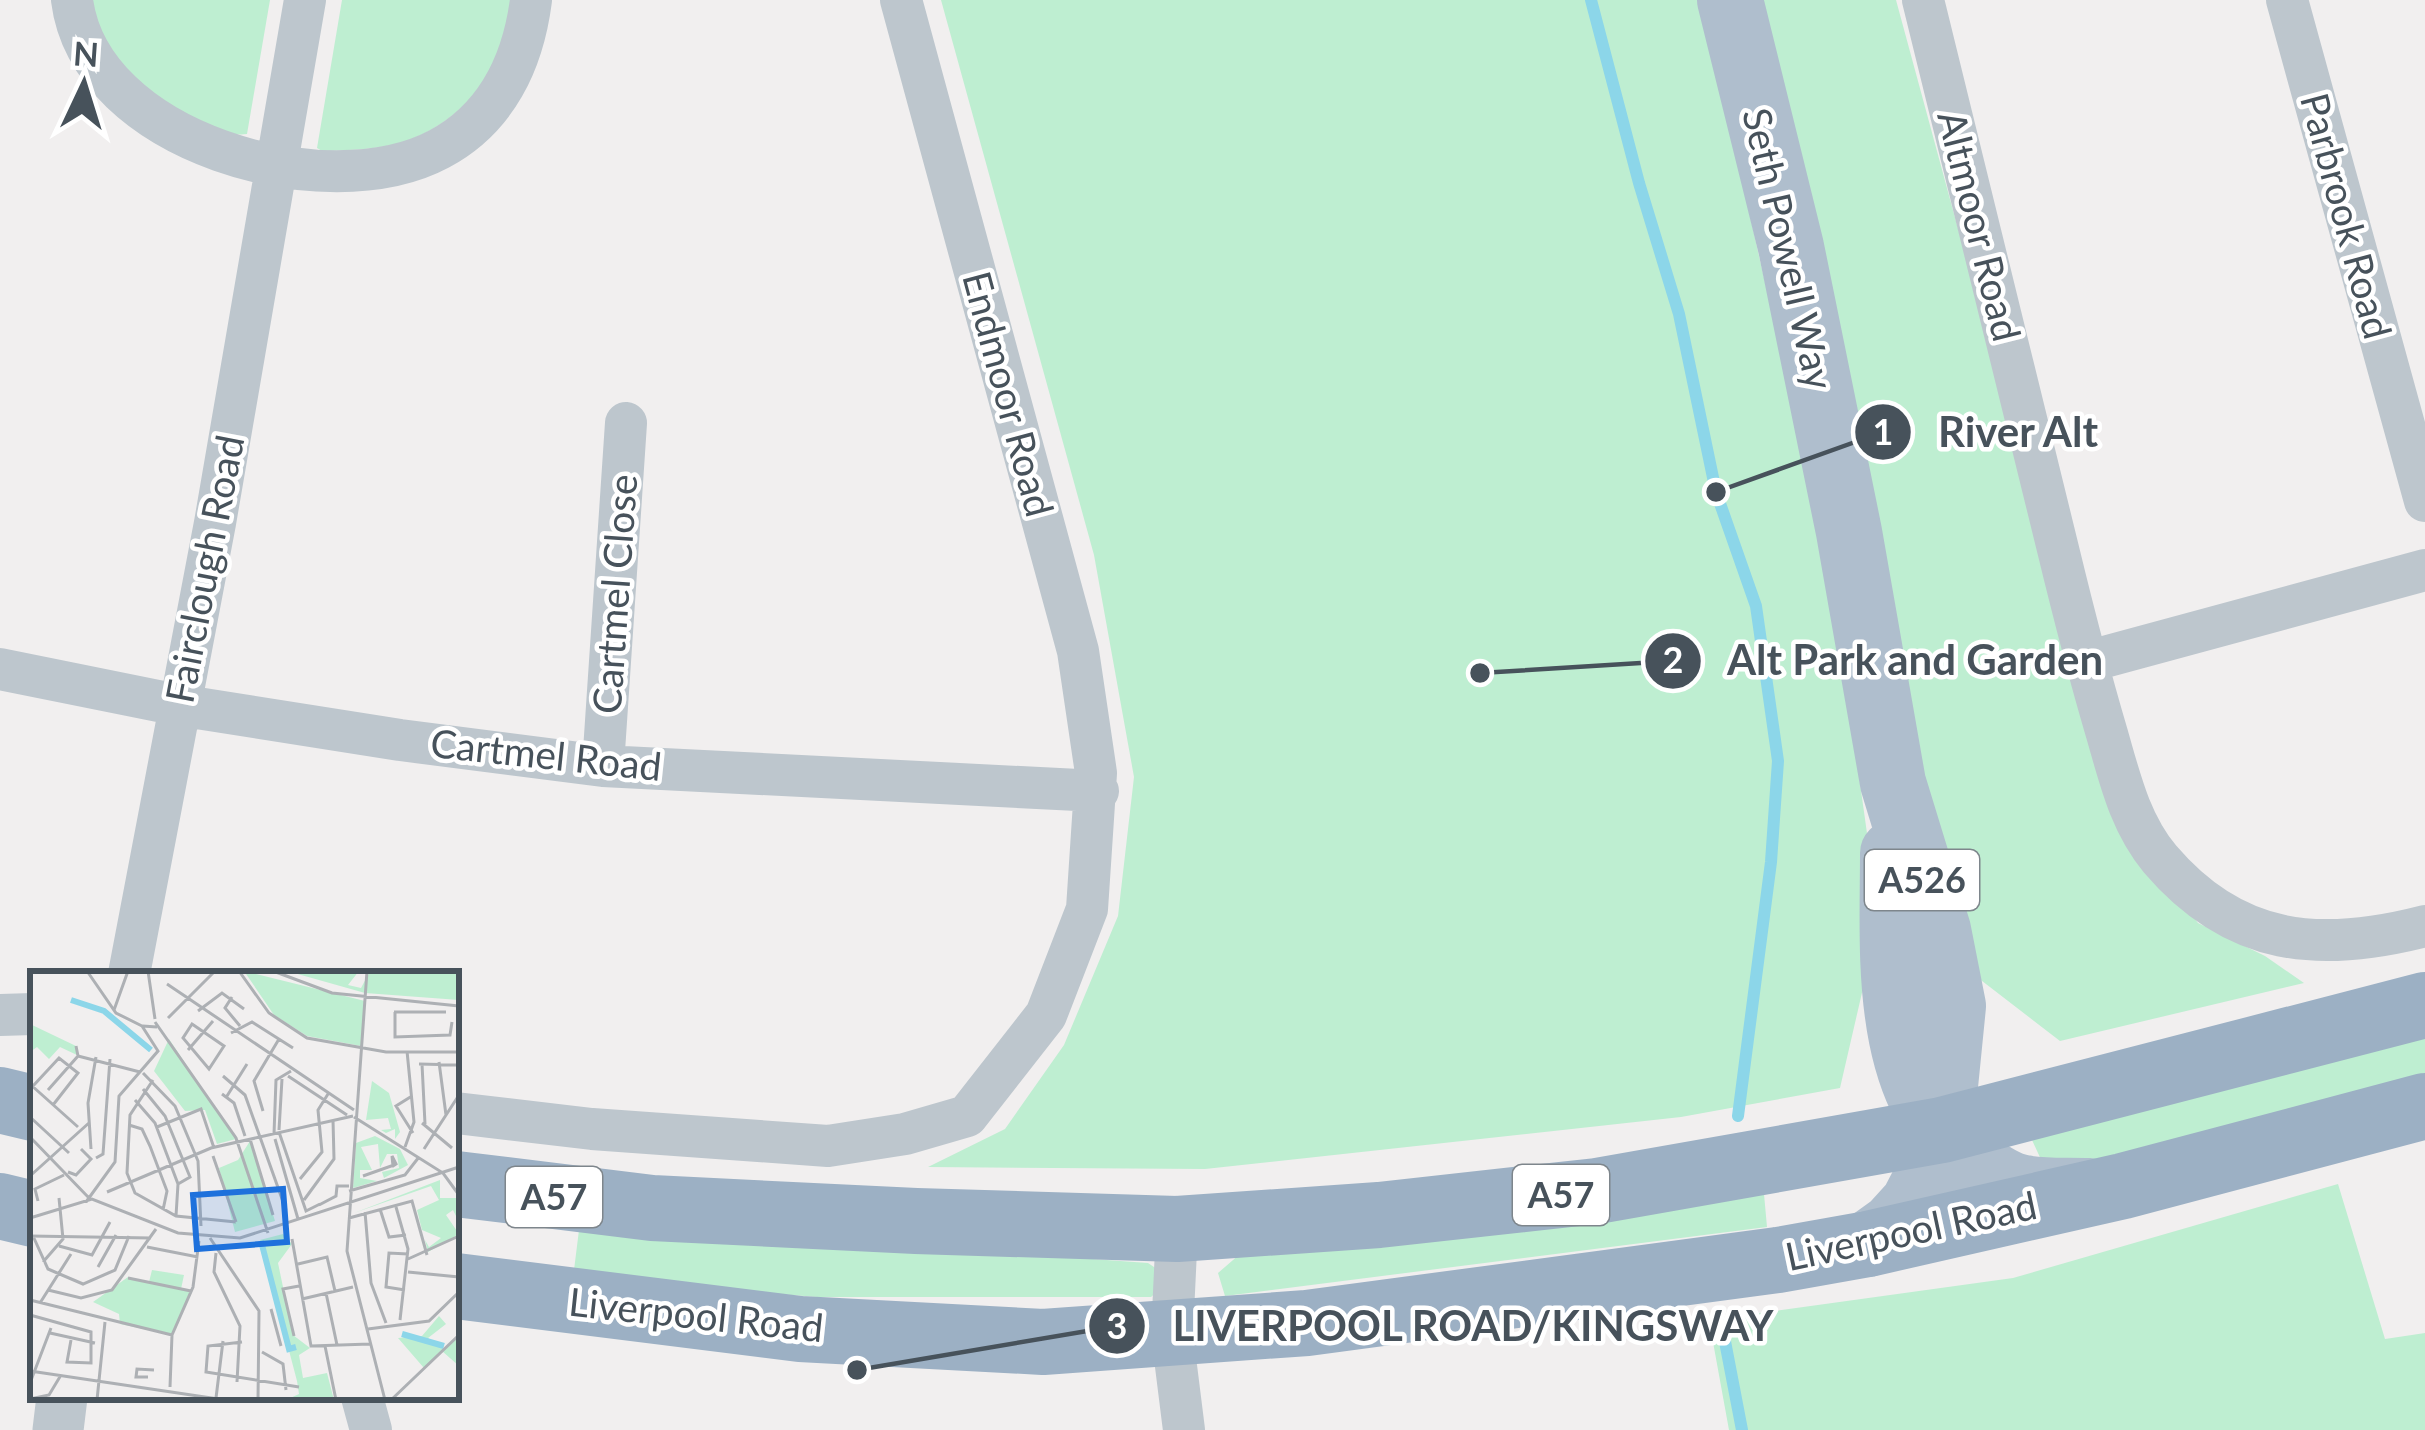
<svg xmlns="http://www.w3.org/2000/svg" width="2425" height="1430" viewBox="0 0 2425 1430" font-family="Lato,sans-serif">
  <rect width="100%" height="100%" fill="#f1efef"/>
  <path fill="#beeed1" d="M 86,0 L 270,0 L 247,134 C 212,140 135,90 116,61 C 103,43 95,20 86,0 Z
    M 342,0 L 515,0 C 510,61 465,122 406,141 C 379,150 350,150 322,151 L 317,148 Z
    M 941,0 L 1701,0 L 1830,569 L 1879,919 L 1840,1088 L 1681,1117 L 1205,1169 L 928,1167 L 1005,1129 L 1064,1045 L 1118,916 L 1134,777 L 1094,555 Z
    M 1730,0 L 1896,0 L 2091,719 L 2128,830 L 2198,923 L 2265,956 L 2304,983 L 2060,1041 L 1973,974 Z
    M 2425,1030 L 2425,1073 L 2093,1163 L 2044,1166 L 2032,1140 Z
    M 2338,1184 L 2385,1339 L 2425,1333 L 2425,1430 L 1729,1430 L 1709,1320 L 2013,1278 Z
    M 1764,1194 L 1767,1227 L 1225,1296 L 1218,1273 L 1240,1254 Z
    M 580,1222 L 1148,1263 L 1160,1271 L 1159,1290 L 1151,1297 L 817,1297 L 573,1278 Z"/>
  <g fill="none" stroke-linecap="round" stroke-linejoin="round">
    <path stroke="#8cd6e9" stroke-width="12" d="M 1591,0 L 1639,183 L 1679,314 L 1716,492 L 1756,606 L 1778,761 L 1771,862 L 1738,1116
      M 1723,1331 L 1742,1430"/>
    <path stroke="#bdc6cd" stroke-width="42" d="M 72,0 C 90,143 327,209 439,149 C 497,118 523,62 531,0
      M 1923,0 C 1968,183 2013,366 2058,549 C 2073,611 2089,673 2107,734 C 2120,779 2130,823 2160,859 C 2235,947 2320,953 2425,926
      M 2287,0 L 2425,501
      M 2086,662 L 2425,570
      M 0,669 L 178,705 L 400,740 L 603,766 L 1098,791
      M 603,766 L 626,423
      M 129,974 L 215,523 L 305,0
      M 0,1015 L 33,1014
      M 456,1113 L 592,1129 L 828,1146 L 905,1134 L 967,1116 L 1046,1015 L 1087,909 L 1096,773 L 1078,651 L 901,0
      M 1177,1229 L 1172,1334 L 1184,1430
      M 362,1397 L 371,1430"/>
    <path stroke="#bdc6cd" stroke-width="51" d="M 58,1430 L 62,1397"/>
    <path stroke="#afbecd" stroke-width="66" d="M 1730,0 L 1791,247 L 1849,532 L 1893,783 L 1938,930 L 1953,1006 L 1938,1156 L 1913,1204 L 1893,1226 L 1868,1244
      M 1893,853 C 1893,953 1881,1098 1975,1163 C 1990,1174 2006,1185 2024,1188 C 2045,1192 2068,1190 2089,1191"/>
    <path stroke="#9cb0c4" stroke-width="66" d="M 0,1100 L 33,1108
      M 456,1184 L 652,1208 L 916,1221 L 1177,1229 L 1379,1215 L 1597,1191 L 1942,1130 L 2425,1005
      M 0,1206 L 33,1214
      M 456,1286 L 800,1329 L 1043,1342 L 1307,1323 L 1778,1260 L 1868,1244 L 2123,1186 L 2425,1106"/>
  </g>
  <g text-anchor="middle" stroke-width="9" stroke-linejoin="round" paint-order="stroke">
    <g fill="#fff" stroke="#7e868c" stroke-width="3">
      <rect x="1865" y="850" width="114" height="60" rx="9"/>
      <rect x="1513" y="1165" width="96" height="60" rx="9"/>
      <rect x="506" y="1167" width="96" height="60" rx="9"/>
    </g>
    <g font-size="36" font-weight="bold" fill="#47525b">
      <text x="1922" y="893">A526</text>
      <text x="1561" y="1208">A57</text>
      <text x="554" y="1210">A57</text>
    </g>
    <g font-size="39" fill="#47525b" stroke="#fff">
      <text transform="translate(2346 216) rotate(75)" y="14">Parbrook Road</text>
      <text transform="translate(1979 226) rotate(76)" y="14">Altmoor Road</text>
      <text transform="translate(1788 249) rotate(77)" y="14">Seth Powell Way</text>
      <text transform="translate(1008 394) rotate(75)" y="14">Endmoor Road</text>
      <text transform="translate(205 569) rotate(-79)" y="14">Fairclough Road</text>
      <text transform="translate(615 594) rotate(-86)" y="14">Cartmel Close</text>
      <text transform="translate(546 755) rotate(6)" y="14">Cartmel Road</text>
      <text transform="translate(1911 1231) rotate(-12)" y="14">Liverpool Road</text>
      <text transform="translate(696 1315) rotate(6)" y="14">Liverpool Road</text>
    </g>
  </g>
  <g transform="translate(30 971)">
    <rect width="429" height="429" fill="#f1efef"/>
    <path d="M 214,0 L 335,30 L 331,75 L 277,65 L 244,44 ZM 257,0 L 329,0 L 318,14 L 331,17 L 340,0 L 429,0 L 429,29 L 335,22 ZM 0,53 L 46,75 L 47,84 L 30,76 L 19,88 L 7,76 L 0,81 ZM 139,68 L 206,168 L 187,173 L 175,139 L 155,140 L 124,100 ZM 342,110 L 359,122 L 370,161 L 365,168 L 365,158 L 356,162 L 351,159 L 361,158 L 358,147 L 336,149 ZM 345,165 L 370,178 L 378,194 L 354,207 L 352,201 L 369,197 L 367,183 L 357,183 L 350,197 L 348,173 L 331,176 L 342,199 L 330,199 L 330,207 L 347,210 L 323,217 L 326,172 ZM 220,170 L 245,250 L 205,261 L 189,197 L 208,189 ZM 410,209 L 410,227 L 429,227 L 429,251 L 423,239 L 416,244 L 429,263 L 398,281 L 395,269 L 399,276 L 411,267 L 392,259 L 387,239 L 409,229 L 401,215 L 324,242 ZM 253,263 L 262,273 L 248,292 L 263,364 L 280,377 L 269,384 L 273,407 L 297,402 L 304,429 L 256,429 L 269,423 L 267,410 L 230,269 ZM 122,299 L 154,304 L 151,318 L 161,320 L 142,364 L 90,353 L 89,343 L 63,331 L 98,306 L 119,311 ZM 409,345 L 416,353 L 398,367 L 414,379 L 429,364 L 429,395 L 412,380 L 394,397 L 368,367 L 392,365 Z" fill="#beeed1"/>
    <path fill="none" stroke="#8cd6e9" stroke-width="6" d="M 41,29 L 74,40 L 121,79M 231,270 L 259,378 L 266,376M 372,363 L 414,375"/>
    <path fill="none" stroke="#adb0b4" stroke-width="3" d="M 57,0 L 86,42 L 112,55M 118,0 L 125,48M 209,0 L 239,42 L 277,67 L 356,81 L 429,81M 243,0 L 302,22 L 429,35M 337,0 L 317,280 L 355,429M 137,13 L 324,139M 202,26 L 195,37 L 210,55M 84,39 L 98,0M 168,40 L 192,22 L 214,38M 364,41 L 416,41M 365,41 L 365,66 L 420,64 L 422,51M 138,47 L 185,0M 125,51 L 206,167 L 238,262M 162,53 L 194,75 L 179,98 L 153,67 ZM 201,62 L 222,51 L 263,77M 158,79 L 183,50M 48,85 L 110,101M 409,91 L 416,144M 389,93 L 429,94M 392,93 L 395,153M 113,102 L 145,135 L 168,190 L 171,255M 193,105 L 215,124 L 256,239M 258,105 L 317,144M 123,109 L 100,144 L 97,202 L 105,222 L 146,245 L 206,251M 1,114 L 48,156M 3,115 L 29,87 L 48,102 L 23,134M 113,118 L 135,145 L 160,206 L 148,213M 18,119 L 48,85 L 46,75M 192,123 L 204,132 L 215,165M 197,125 L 217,93M 382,125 L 366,135 L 383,162M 105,129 L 125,152 L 148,213 L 146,245M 233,140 L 224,110 L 249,68M 0,146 L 39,182M 324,146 L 413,202 L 429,224M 392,152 L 422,177M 99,154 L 112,158 L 120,175 L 137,220 L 133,239M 127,156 L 171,138 L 184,177M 249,159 L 252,108M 249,161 L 276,240 L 290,233M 244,163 L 246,109 L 261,100M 0,166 L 60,228M 220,168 L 243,244M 245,168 L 268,248M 375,176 L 384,151 L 377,80M 61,178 L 58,132 L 66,86M 394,178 L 429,124M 183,185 L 206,251M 66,187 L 73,183 L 80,88M 38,201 L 46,204 L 61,188 L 51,178M 0,205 L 60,151M 333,205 L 361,195 L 363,195 L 366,193 L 362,185 L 363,195M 270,208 L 292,181 L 288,139 L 298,123M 319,220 L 375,204 L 389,186M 77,221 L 181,177 L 323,145M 274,229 L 304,188 L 303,149M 8,230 L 5,218 L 34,204M 56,231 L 85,191 L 89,125 L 128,80 L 112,55 L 127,56M 289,234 L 306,225 L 307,215 L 319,215M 366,236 L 378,278 L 370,349M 350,238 L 359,266 L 376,264M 335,241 L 341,312 L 356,352M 0,247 L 62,228 L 148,262 L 210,267 L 429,196M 319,247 L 382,230 L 397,284M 0,265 L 121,267M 3,265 L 18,298 L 53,313 L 85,299 L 99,265M 180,267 L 229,340 L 228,429M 262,268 L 281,375 L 340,373M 29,275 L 62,284 L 80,251M 117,276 L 168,286M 186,282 L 184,301 L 210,355 L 207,411M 378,288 L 429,265M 13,291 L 33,268 L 29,227M 268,293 L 297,286 L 305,320M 68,296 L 86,264M 378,301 L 429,306M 98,307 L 161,320M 18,319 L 51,327 L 82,319 L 126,258M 375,319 L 356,316 L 359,282 L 378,283M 296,322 L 307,374M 272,328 L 323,316M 0,329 L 142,364M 10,332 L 41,283M 241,338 L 251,375M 0,344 L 61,361 L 61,392 L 37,391 L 41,369M 338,358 L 399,350 L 429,321M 20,362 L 65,372M 264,365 L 253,318 L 269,315M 212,371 L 178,375 L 176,401 L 269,416M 295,375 L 306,429M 232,381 L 253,393 L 256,419M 0,400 L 195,429M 118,406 L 106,406 L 107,398 L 124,399M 0,412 L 21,357M 140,416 L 142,364 L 163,316 L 169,270M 186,427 L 193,370M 0,428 L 19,424 L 31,404M 67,429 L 75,351M 361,429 L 429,364"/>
    <path fill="#1e71dc" fill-opacity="0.15" stroke="#1e71dc" stroke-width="6" d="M 253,218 L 257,271 L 167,278 L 163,224 Z"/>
    <rect width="429" height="429" fill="none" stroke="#47525b" stroke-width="6"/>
  </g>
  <path fill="none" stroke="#47525b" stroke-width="4.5" d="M1716 492L1883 432M1480 673L1673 661M857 1370L1117 1326"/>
  <g fill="#47525b" stroke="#fff" stroke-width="4.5">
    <circle cx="1716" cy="492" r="12"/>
    <circle cx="1480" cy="673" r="12"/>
    <circle cx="857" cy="1370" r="12"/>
    <circle cx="1883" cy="432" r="30"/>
    <circle cx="1673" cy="661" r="30"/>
    <circle cx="1117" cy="1326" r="30"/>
  </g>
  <g font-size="36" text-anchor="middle" font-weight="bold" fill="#fff">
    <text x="1883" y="445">1</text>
    <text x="1673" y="673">2</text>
    <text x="1117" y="1339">3</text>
  </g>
  <g font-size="42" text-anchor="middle" font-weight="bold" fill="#47525b" stroke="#fff" stroke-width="9" stroke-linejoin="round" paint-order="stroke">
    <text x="2018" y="447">River Alt</text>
    <text x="1915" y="675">Alt Park and Garden</text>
    <text x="1473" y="1341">LIVERPOOL ROAD/KINGSWAY</text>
  </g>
  <g transform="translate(84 84) rotate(4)" stroke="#ffffff" stroke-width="9" paint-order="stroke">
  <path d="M0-9L21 45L0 30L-21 45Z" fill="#47525b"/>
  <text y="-18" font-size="33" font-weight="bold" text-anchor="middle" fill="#47525b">N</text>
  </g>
</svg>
